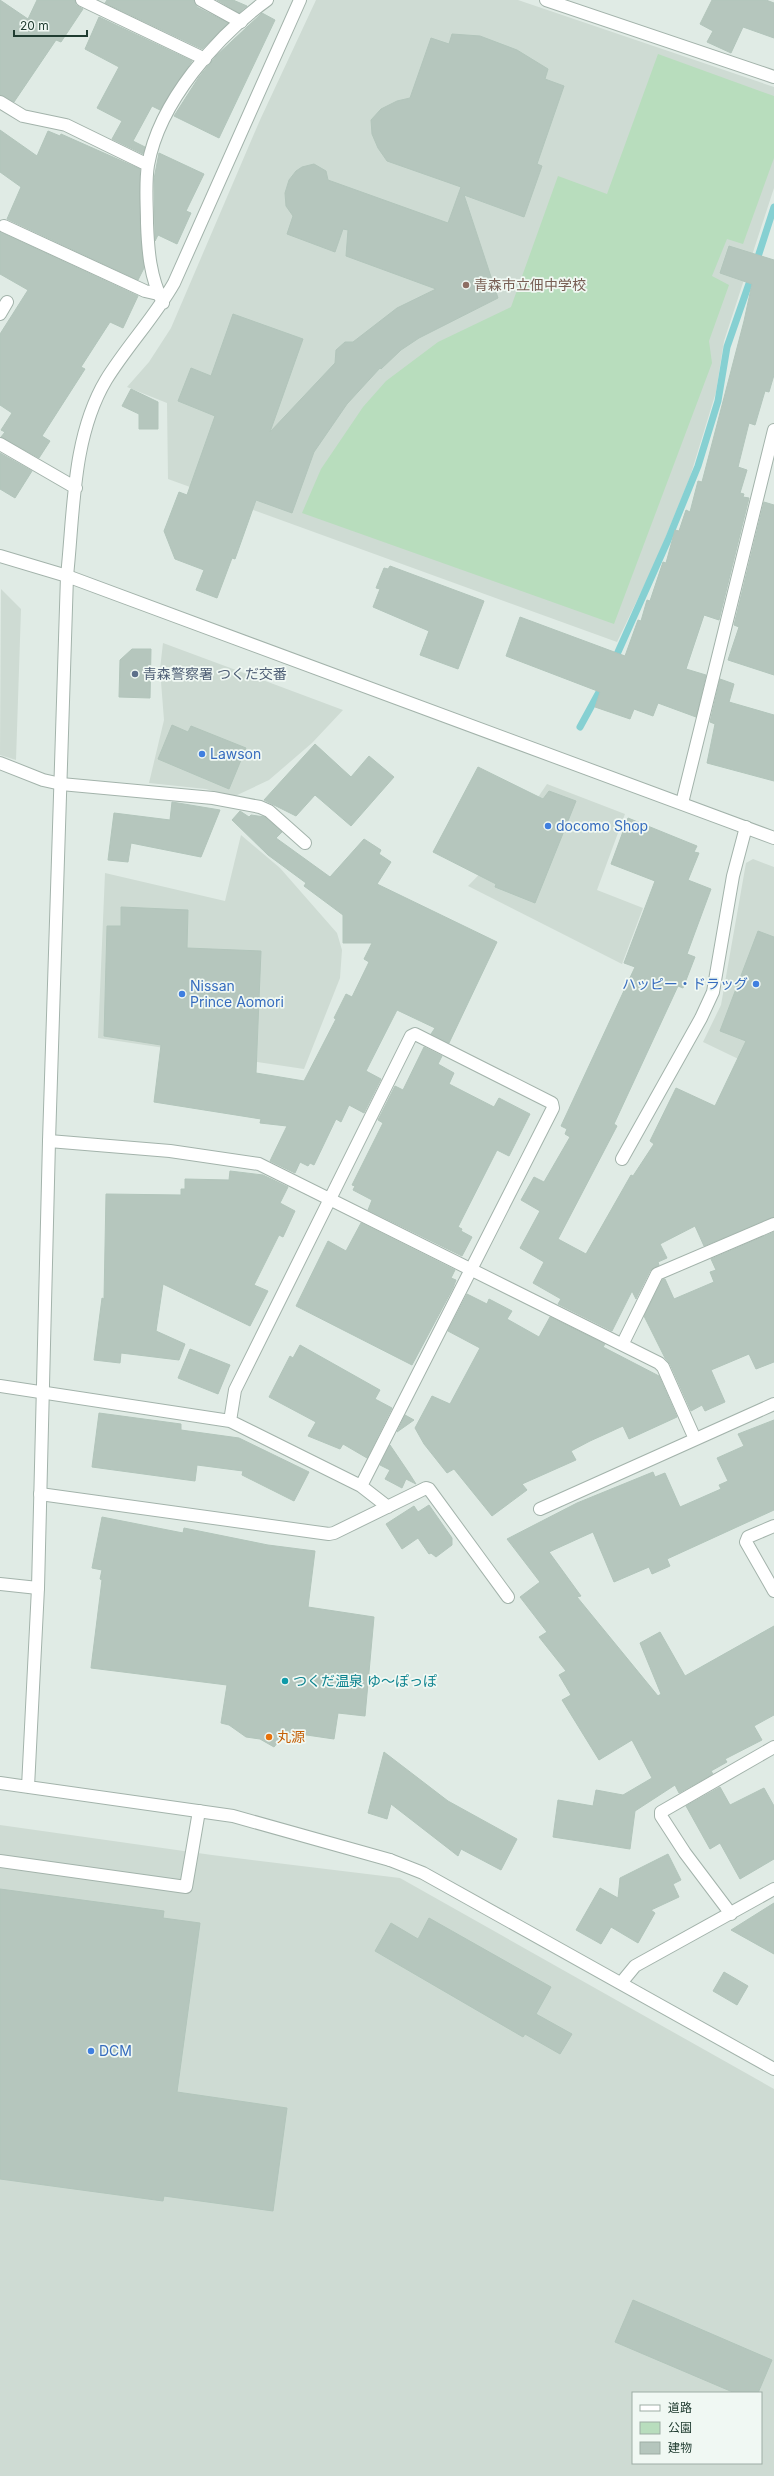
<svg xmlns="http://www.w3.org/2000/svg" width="774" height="2476" viewBox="0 0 774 2476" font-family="Inter,'Noto Sans JP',sans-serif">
  <rect width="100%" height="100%" fill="#e0ebe5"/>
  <path fill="#cedbd3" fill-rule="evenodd" d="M 316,0 L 518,0 L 774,87 L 774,188 L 724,341 L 716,392 L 690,477 L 656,561 L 617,642 L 168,479 L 167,403 L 127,387 L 149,362 L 171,328 L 260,120 Z
    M 1,589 L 21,609 L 16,760 L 0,755 Z
    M 163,643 L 343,710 L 312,743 L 269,780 L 233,797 L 206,789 L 149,783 L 164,720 L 160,669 Z
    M 547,784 L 625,814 L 597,890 L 643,908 L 622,964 L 468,886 L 500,853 Z
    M 241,835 L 280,868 L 337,933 L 342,950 L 340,978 L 304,1069 L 98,1038 L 105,873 L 225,901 Z
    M 753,859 L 774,867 L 774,1076 L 703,1042 L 721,1005 L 746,863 Z
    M 0,1825 L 212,1855 L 400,1878 L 774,2089 L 774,2476 L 0,2476 ZM 633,2393 L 761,2393 L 761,2463 L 633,2463 Z"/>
  <path fill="#b8ddbd" d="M 658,54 L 774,96 L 774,158 L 743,244 L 727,239 L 712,276 L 729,285 L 709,341 L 712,363 L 614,624 L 302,513 L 321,469 L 363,407 L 386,381 L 438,342 L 511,307 L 558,176 L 607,194 Z"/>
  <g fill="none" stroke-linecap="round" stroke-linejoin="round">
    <path stroke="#86d0d2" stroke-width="7" d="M 756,263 L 774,207
      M 614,661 L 668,540 L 698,466 L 718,401 L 727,347 L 752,275
      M 580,727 L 604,683"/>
  </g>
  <path fill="#b5c6bd" stroke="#b2c5bb" d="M 0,0 L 28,19 L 37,0 L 75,0 L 76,5 L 83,9 L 61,42 L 56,40 L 14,102 L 0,95 Z
    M 107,0 L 194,0 L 197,7 L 228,23 L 202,49 L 105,3 Z
    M 217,0 L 233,0 L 247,6 L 239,13 Z
    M 712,0 L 766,0 L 774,3 L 774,38 L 743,27 L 731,53 L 707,42 L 713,31 L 700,24 Z
    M 262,13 L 275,20 L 219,138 L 174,116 L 199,77 L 216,56 Z
    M 99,17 L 192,61 L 160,110 L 152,106 L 133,141 L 145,147 L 143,154 L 112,139 L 122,121 L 97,108 L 119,67 L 85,49 Z
    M 452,34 L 480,36 L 517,50 L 548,69 L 545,79 L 564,86 L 537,164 L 542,166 L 524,217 L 464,195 L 498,298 L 419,338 L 401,350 L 381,369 L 380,368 L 347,404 L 314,452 L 292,513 L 256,500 L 235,559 L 232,558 L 217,598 L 196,590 L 204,570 L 175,559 L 164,531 L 179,492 L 187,495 L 215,416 L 178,401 L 191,368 L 211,376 L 233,314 L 303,339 L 270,432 L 335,363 L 336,350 L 345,342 L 353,342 L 397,308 L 436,289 L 346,256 L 348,230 L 343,229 L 335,252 L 287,234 L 293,216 L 286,206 L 285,193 L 289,180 L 296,171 L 302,167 L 314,164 L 326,171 L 328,180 L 448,223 L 461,187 L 387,161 L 378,148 L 372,134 L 371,120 L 381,109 L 397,101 L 410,98 L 431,38 L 449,44 Z
    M 0,130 L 37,156 L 48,131 L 60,136 L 61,134 L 140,169 L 140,223 L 144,268 L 138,280 L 7,219 L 21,187 L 0,172 Z
    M 159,153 L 204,174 L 186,211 L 191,213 L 177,244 L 158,235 L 155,241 L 154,179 Z
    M 0,232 L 138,296 L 123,328 L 110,322 L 81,367 L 85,369 L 42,436 L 50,441 L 39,458 L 1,437 L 5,432 L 1,430 L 12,413 L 0,405 L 0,334 L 28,290 L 0,274 Z
    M 729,246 L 774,260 L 774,375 L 769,392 L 765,391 L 755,425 L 749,423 L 738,467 L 747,470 L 740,493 L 744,494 L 743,497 L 749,498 L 719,620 L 704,615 L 686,669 L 706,675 L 696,717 L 658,703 L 653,716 L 634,709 L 630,719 L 595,707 L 600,692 L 506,656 L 520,617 L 625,656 L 638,620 L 641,621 L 647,600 L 650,601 L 663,562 L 666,563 L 675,530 L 679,531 L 686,510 L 690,512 L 698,481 L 702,482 L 744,321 L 752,284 L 720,273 Z
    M 131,389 L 158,402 L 158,429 L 139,429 L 139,414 L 122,406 Z
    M 0,453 L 32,471 L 15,498 L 0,489 Z
    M 764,502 L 774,505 L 774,675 L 728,660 L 739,627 L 734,625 Z
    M 390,566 L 484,601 L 458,669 L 420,655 L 429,631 L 373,607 L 380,589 L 376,588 L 384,568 L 388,569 Z
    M 132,649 L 151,649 L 150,698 L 119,697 L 120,660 Z
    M 720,679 L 734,684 L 729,702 L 774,715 L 774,781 L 707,763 L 715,724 L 710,722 Z
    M 172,725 L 188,732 L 191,726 L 246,748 L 229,789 L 158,759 Z
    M 315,744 L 351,777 L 369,756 L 394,777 L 351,826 L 315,795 L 296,816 L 264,800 Z
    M 478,767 L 543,799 L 549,791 L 576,801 L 535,903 L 495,887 L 496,884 L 433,852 Z
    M 172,802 L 220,810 L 201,857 L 131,843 L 128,862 L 108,860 L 114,813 L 170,820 Z
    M 240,811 L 249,817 L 251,815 L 265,817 L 282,832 L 276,838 L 330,877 L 364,839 L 381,850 L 379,854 L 391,862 L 377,884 L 497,942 L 449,1043 L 431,1034 L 435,1028 L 397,1010 L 366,1071 L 381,1079 L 364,1113 L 349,1105 L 341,1122 L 336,1119 L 314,1165 L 310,1163 L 308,1166 L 300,1162 L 295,1173 L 270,1161 L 287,1126 L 260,1123 L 261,1119 L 154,1102 L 161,1045 L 104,1036 L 107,926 L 121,926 L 121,907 L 188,910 L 187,948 L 261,951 L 256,1073 L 304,1081 L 336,1019 L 334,1018 L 346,994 L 352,997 L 369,962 L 364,959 L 372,943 L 343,943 L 343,915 L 304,886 L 306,883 L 268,855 L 232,820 Z
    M 628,818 L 697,846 L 694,852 L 699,853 L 688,880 L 711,889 L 687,954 L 695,957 L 683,988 L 678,986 L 614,1124 L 617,1126 L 558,1239 L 586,1254 L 631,1175 L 633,1176 L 654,1144 L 650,1141 L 676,1088 L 715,1106 L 746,1041 L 720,1031 L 758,931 L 774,937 L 774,1217 L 704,1246 L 695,1226 L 660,1244 L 667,1258 L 658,1262 L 659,1265 L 650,1271 L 636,1299 L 632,1291 L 612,1331 L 558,1304 L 561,1299 L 533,1283 L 544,1262 L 520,1248 L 540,1211 L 521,1200 L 534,1177 L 544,1182 L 570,1137 L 565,1134 L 567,1129 L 561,1126 L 635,967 L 624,963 L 655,881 L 611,864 Z
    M 424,1047 L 442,1056 L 438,1064 L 454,1073 L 449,1084 L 494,1107 L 499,1098 L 530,1114 L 509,1156 L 497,1150 L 458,1227 L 462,1229 L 461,1231 L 472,1237 L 462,1256 L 368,1210 L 372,1200 L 353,1190 L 355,1186 L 352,1185 L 383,1123 L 378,1120 L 395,1086 L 403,1090 Z
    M 230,1171 L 263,1175 L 288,1187 L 280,1203 L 295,1211 L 283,1237 L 279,1235 L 254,1285 L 268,1291 L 250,1326 L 163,1284 L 156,1331 L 185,1344 L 179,1360 L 121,1353 L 120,1363 L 94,1360 L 102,1298 L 104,1299 L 106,1194 L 181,1195 L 181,1189 L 185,1189 L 185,1179 L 229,1180 Z
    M 361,1223 L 455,1270 L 451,1278 L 456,1280 L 453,1288 L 412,1365 L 296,1306 L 328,1241 L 346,1251 Z
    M 774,1232 L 774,1362 L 756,1369 L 749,1354 L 711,1370 L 725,1402 L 705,1411 L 702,1405 L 691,1411 L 670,1364 L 665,1358 L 644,1316 L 662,1280 L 665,1279 L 674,1299 L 714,1282 L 710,1272 L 716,1270 L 711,1259 Z
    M 467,1294 L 487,1304 L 489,1299 L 512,1311 L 507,1319 L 539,1337 L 550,1317 L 605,1344 L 603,1347 L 659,1376 L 677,1417 L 629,1439 L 623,1426 L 590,1441 L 571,1451 L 576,1460 L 522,1484 L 527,1490 L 492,1516 L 454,1469 L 447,1473 L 424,1444 L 415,1428 L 432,1396 L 450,1404 L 480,1348 L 448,1331 Z
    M 300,1345 L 380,1390 L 375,1399 L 392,1408 L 367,1458 L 343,1444 L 340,1449 L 308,1436 L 316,1422 L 269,1397 L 290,1356 L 293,1358 Z
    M 190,1349 L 230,1365 L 218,1394 L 178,1378 Z
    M 99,1413 L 181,1424 L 181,1430 L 239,1438 L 309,1472 L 294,1501 L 242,1475 L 243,1471 L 197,1465 L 195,1481 L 92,1467 Z
    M 405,1415 L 414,1420 L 397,1432 Z
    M 774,1420 L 774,1510 L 667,1559 L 670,1566 L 652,1574 L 649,1567 L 614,1582 L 593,1532 L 549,1552 L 581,1596 L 577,1597 L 658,1696 L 661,1694 L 640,1643 L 660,1632 L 685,1676 L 774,1626 L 774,1715 L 754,1726 L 762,1740 L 725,1759 L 727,1762 L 711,1771 L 713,1774 L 679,1793 L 675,1785 L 635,1811 L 630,1849 L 553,1837 L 558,1800 L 593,1806 L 596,1790 L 623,1795 L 652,1778 L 632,1740 L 599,1760 L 562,1700 L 571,1695 L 559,1675 L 566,1671 L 539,1637 L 547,1632 L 520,1597 L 540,1582 L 507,1539 L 577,1503 L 653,1472 L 655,1477 L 665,1473 L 680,1507 L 721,1489 L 719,1485 L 728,1481 L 717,1458 L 744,1446 L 738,1434 Z
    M 390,1445 L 409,1473 L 416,1484 L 406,1479 L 402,1488 L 385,1479 L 390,1470 L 380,1465 Z
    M 429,1505 L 452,1538 L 452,1545 L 436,1557 L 431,1553 L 429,1554 L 418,1538 L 402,1549 L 386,1524 L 414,1506 L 418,1512 Z
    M 102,1517 L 183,1533 L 184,1528 L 268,1545 L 315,1551 L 308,1607 L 374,1617 L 365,1716 L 338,1713 L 334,1739 L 286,1732 L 274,1747 L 260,1739 L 246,1737 L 229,1725 L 221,1723 L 227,1685 L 91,1668 L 102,1580 L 100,1579 L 102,1570 L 92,1568 Z
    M 384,1752 L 448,1801 L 517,1839 L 501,1870 L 461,1849 L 458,1856 L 391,1804 L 387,1819 L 368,1813 Z
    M 720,1787 L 730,1805 L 764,1788 L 774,1806 L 774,1859 L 740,1879 L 720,1843 L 710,1849 L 686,1806 Z
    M 668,1854 L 681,1880 L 673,1884 L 679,1897 L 651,1910 L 655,1913 L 638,1943 L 611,1927 L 601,1944 L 576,1930 L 600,1888 L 618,1898 L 620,1878 Z
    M 0,1889 L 164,1911 L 163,1918 L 200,1923 L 177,2092 L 287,2108 L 273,2211 L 164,2196 L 163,2201 L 0,2179 Z
    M 774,1903 L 774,1954 L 731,1930 Z
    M 429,1918 L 551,1987 L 536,2014 L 572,2034 L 560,2054 L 525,2034 L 523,2037 L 375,1951 L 391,1923 L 418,1939 Z
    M 724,1972 L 748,1986 L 737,2005 L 713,1991 Z
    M 633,2300 L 772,2360 L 758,2393 L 735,2393 L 615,2342 Z"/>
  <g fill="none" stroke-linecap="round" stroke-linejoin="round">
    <defs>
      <path id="service" d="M 82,0 L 205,59
        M 201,0 L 241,22
        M 4,226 L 145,291 L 158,294
        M 0,1861 L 186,1887 L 199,1811"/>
      <path id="minor" d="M 546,0 L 774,77
        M 0,102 L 23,116 L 66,125 L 148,165
        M 163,303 C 150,277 148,251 147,223 C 147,204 145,183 148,165 C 159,102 217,36 267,0
        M 0,314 L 7,302
        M 0,444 L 76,488
        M 67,576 C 74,511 72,437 106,380 C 127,346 154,318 174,283 L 300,0
        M 0,763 L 43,780 L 61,784 L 213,798 L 260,807 L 269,811 L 305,843
        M 682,803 L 774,430
        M 49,1141 L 170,1151 L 259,1164 L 659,1363 L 663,1367 L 695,1439
        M 622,1159 L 701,1018 L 713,992 L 733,876 L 746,827
        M 623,1343 L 657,1274 L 774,1224
        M 0,1386 L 230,1421 L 361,1486 L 388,1507
        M 230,1421 L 235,1390 L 411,1036 L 415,1034 L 552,1103 L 553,1108 L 361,1486
        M 40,1494 L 329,1534 L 334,1533 L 426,1488 L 429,1489 L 508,1597
        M 540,1509 L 774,1404
        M 774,1526 L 748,1537 L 746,1542 L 774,1591
        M 0,1584 L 38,1588
        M 390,1860 L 423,1873 L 774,2069
        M 731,1914 L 685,1853 L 661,1816 L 661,1812 L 774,1747
        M 621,1983 L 635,1966 L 774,1889"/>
      <path id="tertiary" d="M 0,556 L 67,576 L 774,838
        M 0,1783 L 233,1816 L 390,1860
        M 28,1787 L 38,1588 L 49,1141 L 67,576"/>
    </defs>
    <use href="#service" stroke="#a3b3ab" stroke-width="14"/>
    <use href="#minor" stroke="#a3b3ab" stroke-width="14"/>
    <use href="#tertiary" stroke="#a3b3ab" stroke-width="14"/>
    <use href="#service" stroke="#fff" stroke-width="12"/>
    <use href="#minor" stroke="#fff" stroke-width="12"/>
    <use href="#tertiary" stroke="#fff" stroke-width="12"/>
  </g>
  <circle fill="#8d6e63" stroke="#f0f8f3" stroke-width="1.5" cx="466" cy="285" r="4"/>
  <circle fill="#5c6f8a" stroke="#f0f8f3" stroke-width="1.5" cx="135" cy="674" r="4"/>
  <g fill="#3f7fe0" stroke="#f0f8f3" stroke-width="1.5">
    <circle cx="202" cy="754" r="4"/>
    <circle cx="548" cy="826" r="4"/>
    <circle cx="756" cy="984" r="4"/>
    <circle cx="182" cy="994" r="4"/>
    <circle cx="91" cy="2051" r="4"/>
  </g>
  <circle fill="#0f9aa8" stroke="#f0f8f3" stroke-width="1.5" cx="285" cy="1681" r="4"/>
  <circle fill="#e8710a" stroke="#f0f8f3" stroke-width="1.5" cx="269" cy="1737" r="4"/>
  <g text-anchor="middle" stroke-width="3.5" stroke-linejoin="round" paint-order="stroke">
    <g font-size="14" fill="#785e54" stroke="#f0f8f3" text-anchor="start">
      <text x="474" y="290">青森市立佃中学校</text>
    </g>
    <g font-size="14" fill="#4e5e75" stroke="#f0f8f3" text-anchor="start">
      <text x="143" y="679">青森警察署 つくだ交番</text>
    </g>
    <g font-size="14" fill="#366cbe" stroke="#f0f8f3" text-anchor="start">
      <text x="210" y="759">Lawson</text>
      <text x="556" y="831">docomo Shop</text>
      <text x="748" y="989" text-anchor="end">ハッピー・ドラッグ</text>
      <text x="190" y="991">Nissan<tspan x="190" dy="16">Prince Aomori</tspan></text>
      <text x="99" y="2056">DCM</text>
    </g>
    <g font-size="14" fill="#0d838f" stroke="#f0f8f3" text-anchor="start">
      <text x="293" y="1686">つくだ温泉 ゆ～ぽっぽ</text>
    </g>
    <g font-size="14" fill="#c56008" stroke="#f0f8f3" text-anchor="start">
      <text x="277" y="1742">丸源</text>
    </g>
  </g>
  <rect x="632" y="2392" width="130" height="72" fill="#f0f8f3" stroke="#9dada5"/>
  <rect x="640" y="2405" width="20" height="6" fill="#ffffff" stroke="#9dada5"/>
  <text x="668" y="2412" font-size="12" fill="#203c31">道路</text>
  <rect x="640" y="2422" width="20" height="12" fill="#b8ddbd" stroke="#9dada5"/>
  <text x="668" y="2432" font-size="12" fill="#203c31">公園</text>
  <rect x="640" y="2442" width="20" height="12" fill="#b5c6bd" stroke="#9dada5"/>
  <text x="668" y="2452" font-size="12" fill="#203c31">建物</text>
  <path d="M14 30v6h73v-6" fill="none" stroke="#203c31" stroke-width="2"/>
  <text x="20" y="30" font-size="12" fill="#203c31" stroke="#f0f8f3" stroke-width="3" paint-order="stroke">20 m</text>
</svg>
